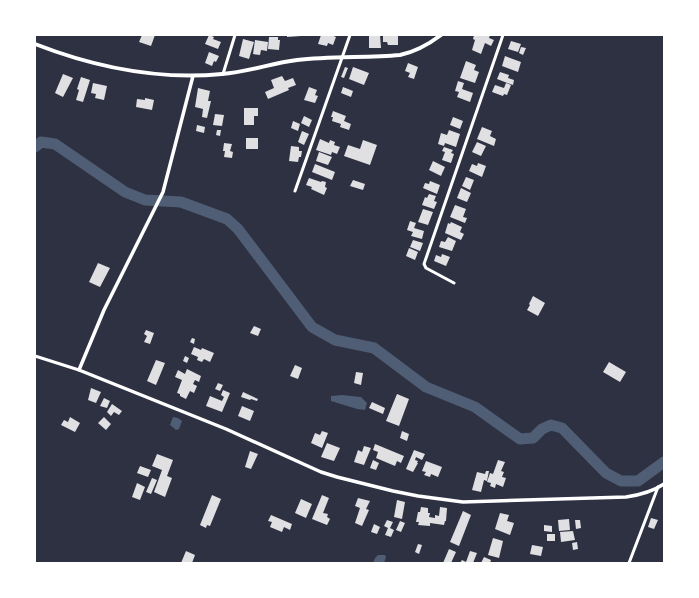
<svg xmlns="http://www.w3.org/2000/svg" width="699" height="598" viewBox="0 0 699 598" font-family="'Sofia Sans Condensed',sans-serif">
  <rect width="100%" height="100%" fill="#2d3142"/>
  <path fill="#4f5d75" d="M 342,395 L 361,397 L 367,403 L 365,410 L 357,409 L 331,401 L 331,396 Z
    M 173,417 L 178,418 L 182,421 L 179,429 L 176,430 L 170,425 Z
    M 378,555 L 385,555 L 386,557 L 384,563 L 373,563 L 375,558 Z"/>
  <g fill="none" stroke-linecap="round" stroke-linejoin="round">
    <path stroke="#4f5d75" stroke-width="11" d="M 35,147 L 41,142 L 55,144 L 125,192 L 145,200 L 181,202 L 227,219 L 238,229 L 312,327 L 335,340 L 374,348 L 426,387 L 475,407 L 520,439 L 533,438 L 542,429 L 551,425 L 562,428 L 606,473 L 621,481 L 638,481 L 664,462"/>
  </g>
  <path fill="#e0e0e3" d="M 142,35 L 155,35 L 151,46 L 139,42 Z
    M 209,35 L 214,37 L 213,39 L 221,42 L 218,49 L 205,44 Z
    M 287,35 L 301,35 L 301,36 L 287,37 Z
    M 321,35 L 331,35 L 336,37 L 333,45 L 328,43 L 327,46 L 318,44 Z
    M 369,35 L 380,35 L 381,48 L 369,48 Z
    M 383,35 L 398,35 L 398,45 L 388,45 L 387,42 L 383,42 Z
    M 474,35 L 490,35 L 489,38 L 494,40 L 491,46 L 485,43 L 481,54 L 472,50 L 475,40 L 473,39 Z
    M 269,37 L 278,37 L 278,40 L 280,40 L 279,50 L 268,49 Z
    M 243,39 L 254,42 L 249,59 L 239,56 Z
    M 255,40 L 268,42 L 267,51 L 261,50 L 260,55 L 253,54 Z
    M 511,41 L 521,44 L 518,52 L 508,49 Z
    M 521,47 L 526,48 L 523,55 L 519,53 Z
    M 209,52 L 219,56 L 216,62 L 214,61 L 212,66 L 205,63 Z
    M 505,56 L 521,62 L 518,72 L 502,66 Z
    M 466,61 L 476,65 L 474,70 L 479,72 L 475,83 L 460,78 Z
    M 408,63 L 418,67 L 414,79 L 408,77 L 410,73 L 405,71 Z
    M 345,67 L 348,68 L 344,78 L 341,77 Z
    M 353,67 L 369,73 L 364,85 L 349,79 Z
    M 500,72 L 509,75 L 508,78 L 514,80 L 513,85 L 497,79 Z
    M 63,74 L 73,78 L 63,97 L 55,93 Z
    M 282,76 L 285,81 L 293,78 L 296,85 L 288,88 L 289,90 L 268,99 L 265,92 L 274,88 L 271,80 Z
    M 81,77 L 90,80 L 83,102 L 76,100 L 79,90 L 77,89 Z
    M 458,81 L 464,83 L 462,89 L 473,93 L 470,102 L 457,97 L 459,92 L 455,91 Z
    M 93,83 L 107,86 L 104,100 L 95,98 L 96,94 L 91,93 Z
    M 506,83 L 511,85 L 507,95 L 504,94 L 503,96 L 492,92 L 495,85 L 504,88 Z
    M 309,87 L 317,90 L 315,95 L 318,96 L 315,103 L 304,100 Z
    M 343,87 L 353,91 L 351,97 L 341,93 Z
    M 198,88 L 210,91 L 208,101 L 211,101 L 207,118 L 202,117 L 203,109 L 195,107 Z
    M 145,98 L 154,100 L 152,110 L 136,107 L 137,99 L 145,100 Z
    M 244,108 L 258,108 L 258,116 L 254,116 L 254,125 L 244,125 Z
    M 333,111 L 346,116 L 344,121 L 351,124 L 349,130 L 340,127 L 341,124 L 332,121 L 333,117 L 331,117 Z
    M 215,114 L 224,115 L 222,126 L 213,125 Z
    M 304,116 L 312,120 L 309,127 L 301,123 Z
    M 453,117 L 463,121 L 460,129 L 450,125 Z
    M 293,121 L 300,124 L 298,131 L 291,128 Z
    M 197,125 L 205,127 L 204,133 L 196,131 Z
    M 482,127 L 492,131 L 490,136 L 496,139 L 494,146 L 477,139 Z
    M 217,130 L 221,130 L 220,136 L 216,135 Z
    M 449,130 L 460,134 L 456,147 L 445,143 L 444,146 L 438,144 L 441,133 L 447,135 Z
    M 302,131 L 309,134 L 304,145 L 298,142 Z
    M 246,138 L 258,138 L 258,149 L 246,149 Z
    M 320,139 L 329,143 L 330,140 L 335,142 L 334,145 L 340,147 L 337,154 L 332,152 L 331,155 L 316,150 Z
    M 363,140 L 377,145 L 370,165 L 344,156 L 348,145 L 360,149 Z
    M 477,142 L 486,146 L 481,156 L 472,152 Z
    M 224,143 L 232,144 L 230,151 L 233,152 L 232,158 L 224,157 L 225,151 L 223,151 Z
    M 291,146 L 299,147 L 299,151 L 302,151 L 301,157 L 299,157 L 298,162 L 289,161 Z
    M 444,147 L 453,150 L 451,153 L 454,154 L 451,163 L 442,160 L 445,152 L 442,151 Z
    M 319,152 L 332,157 L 328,165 L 316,161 Z
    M 433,161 L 445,167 L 441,176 L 429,170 Z
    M 478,163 L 486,166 L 482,177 L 469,171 L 472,164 L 477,166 Z
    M 315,164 L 335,172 L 332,180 L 312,172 Z
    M 466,177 L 474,180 L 470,190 L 462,186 Z
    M 309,178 L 321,182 L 322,181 L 326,182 L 325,187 L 327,188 L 324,195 L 311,189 L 312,187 L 306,185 Z
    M 353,180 L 365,184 L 363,190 L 350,186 Z
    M 430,181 L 440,185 L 437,194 L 423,188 L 425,183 L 429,184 Z
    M 461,188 L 471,193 L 467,202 L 457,198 Z
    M 429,194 L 436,196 L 434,201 L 437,202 L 434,209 L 422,205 L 425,197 L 427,198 Z
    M 455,205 L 466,209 L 463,217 L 467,218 L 465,223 L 450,217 Z
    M 423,209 L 433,212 L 428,225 L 418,222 Z
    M 410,221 L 416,223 L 414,228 L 424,231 L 422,239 L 411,236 L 413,232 L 407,230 Z
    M 451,222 L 462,227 L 460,232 L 464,234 L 461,240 L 445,233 L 448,223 L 450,224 Z
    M 448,237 L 456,241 L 452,251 L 439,247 L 441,241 L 445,242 Z
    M 413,240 L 423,243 L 420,251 L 410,247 Z
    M 409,248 L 418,252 L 415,260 L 406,256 Z
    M 442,254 L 450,257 L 446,266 L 434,261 L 436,255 L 441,257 Z
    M 98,263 L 110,268 L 100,287 L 89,282 Z
    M 533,296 L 545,303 L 538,316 L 527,310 L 530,305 L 529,304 Z
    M 254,326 L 261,329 L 258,336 L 250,333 Z
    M 146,330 L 154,333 L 150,344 L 144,342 L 147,336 L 144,334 Z
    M 192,338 L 195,339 L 194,344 L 190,342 Z
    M 194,347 L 201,350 L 202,348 L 214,353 L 210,362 L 204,359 L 202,362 L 197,360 L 198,357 L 191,354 Z
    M 185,356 L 189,358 L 187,363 L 183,361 Z
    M 156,360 L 165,363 L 156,385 L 147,381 Z
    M 609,362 L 626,372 L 620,382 L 603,372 Z
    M 295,365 L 302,368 L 298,379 L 290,376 Z
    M 187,369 L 201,376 L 199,382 L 195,380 L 193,384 L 197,386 L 194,393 L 190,391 L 186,399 L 180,396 L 180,394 L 177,393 L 182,380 L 175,377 L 178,370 L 185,374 Z
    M 356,372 L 363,373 L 361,385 L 354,383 Z
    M 218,383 L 223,385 L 220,391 L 215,389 Z
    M 91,388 L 101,392 L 96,403 L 88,400 Z
    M 223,390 L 230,393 L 222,412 L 206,406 L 210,396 L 222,401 L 224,397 L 221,395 Z
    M 243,392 L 258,399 L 257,401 L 251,399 L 250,400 L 241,397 Z
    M 397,394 L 409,399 L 399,426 L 386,421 Z
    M 104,398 L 110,401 L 107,408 L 100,406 Z
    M 372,402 L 385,408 L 383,414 L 369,408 Z
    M 112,404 L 122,411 L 119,415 L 114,412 L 111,416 L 107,412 Z
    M 242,406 L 254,411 L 250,421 L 238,416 Z
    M 70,417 L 80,423 L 75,432 L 61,425 L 64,420 L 68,422 Z
    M 104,417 L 111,424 L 106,430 L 98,423 Z
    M 322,431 L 328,433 L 322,448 L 311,443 L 315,433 L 320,435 Z
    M 402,431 L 409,434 L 407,441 L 400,438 Z
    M 327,443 L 340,448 L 334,461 L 321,457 Z
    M 375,444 L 404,456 L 401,463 L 397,461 L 395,466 L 376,458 L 378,452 L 373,450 Z
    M 364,446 L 371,448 L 364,465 L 354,462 L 358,450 L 362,452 Z
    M 414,450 L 425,454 L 422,460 L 416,457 L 415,460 L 418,461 L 417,463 L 418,463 L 413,472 L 406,469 Z
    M 250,451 L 258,454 L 251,469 L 245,467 Z
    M 157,454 L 173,460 L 167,476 L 172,478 L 165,497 L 154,492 L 162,470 L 152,466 Z
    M 373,460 L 379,463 L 376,470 L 370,468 Z
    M 498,460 L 505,462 L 501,471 L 504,472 L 502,477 L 506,478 L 503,487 L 496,484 L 495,488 L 490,486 L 491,483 L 487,482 L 490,473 L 493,474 Z
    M 426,461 L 442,467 L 438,477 L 431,474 L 430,477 L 424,475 L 426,472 L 422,471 Z
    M 140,466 L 151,470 L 148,477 L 137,473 Z
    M 486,471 L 489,471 L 487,481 L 484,480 L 481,492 L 472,490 L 477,472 L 485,474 Z
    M 152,478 L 157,480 L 151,494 L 146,492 Z
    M 137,483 L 145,487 L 140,500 L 132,497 Z
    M 212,495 L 221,499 L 210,526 L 207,525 L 206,528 L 200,525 Z
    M 322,495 L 329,498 L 323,513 L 328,514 L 327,517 L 330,519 L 327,525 L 312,519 Z
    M 358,498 L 370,501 L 366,509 L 369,510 L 362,526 L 355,523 L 360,508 L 355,506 Z
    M 301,499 L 312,504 L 306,518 L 295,513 Z
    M 397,500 L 405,502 L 402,519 L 394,517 Z
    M 421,507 L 428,508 L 428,513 L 430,513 L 429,517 L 435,518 L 435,515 L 439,516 L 440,507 L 447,508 L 446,521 L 445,521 L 444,525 L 430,523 L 430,526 L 418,525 L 419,522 L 416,522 L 418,512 L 420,512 Z
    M 463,511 L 471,515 L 459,546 L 450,542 Z
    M 500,513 L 509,515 L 507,521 L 514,523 L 510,535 L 495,529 Z
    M 271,515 L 292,524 L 290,530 L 284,527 L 282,532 L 270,527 L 272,522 L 268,521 Z
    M 651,518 L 658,520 L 654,529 L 648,527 Z
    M 569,519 L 570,530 L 559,531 L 558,520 Z
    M 387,520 L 393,522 L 390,528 L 394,530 L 391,537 L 385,535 L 388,528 L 384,526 Z
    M 575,520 L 580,520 L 581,528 L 576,529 Z
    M 400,521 L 405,523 L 401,532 L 396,530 Z
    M 374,524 L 380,527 L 377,534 L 371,532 Z
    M 544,525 L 552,526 L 552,532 L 544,531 Z
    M 573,531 L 575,540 L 561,542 L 560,532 Z
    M 547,534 L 555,534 L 555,541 L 547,541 Z
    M 493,538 L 503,541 L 499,558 L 488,555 Z
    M 577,542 L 578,549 L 573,550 L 572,543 Z
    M 418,544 L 422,545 L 419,554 L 415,552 Z
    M 532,545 L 543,547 L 541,556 L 530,554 Z
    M 449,549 L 456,552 L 451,563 L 443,563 Z
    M 186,551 L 195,555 L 192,563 L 181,563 Z
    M 470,551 L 477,553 L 473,563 L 460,563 L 462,560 L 466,562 Z
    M 484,557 L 491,560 L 490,563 L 481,563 Z"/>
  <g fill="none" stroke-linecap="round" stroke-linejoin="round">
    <path stroke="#fff" stroke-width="3" d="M 223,74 L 235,35
      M 295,191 L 350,35
      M 454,283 L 426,268 L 424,264 L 503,35
      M 35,356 L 79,370
      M 629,563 L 658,487"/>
    <path stroke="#fff" stroke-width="3.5" d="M 193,76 L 163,192 L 104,310 L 79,370 L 226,429 L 321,472 L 337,477 L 393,491 L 418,496 L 463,502 L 626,497 C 640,495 652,492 664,484"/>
    <path stroke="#fff" stroke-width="4" d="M 35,44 C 94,67 159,80 222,74 C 248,72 272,63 297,60 C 331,56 366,58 400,55 C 415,52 429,44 441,35"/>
  </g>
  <rect width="699" height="598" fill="none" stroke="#ffffff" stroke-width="72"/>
</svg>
